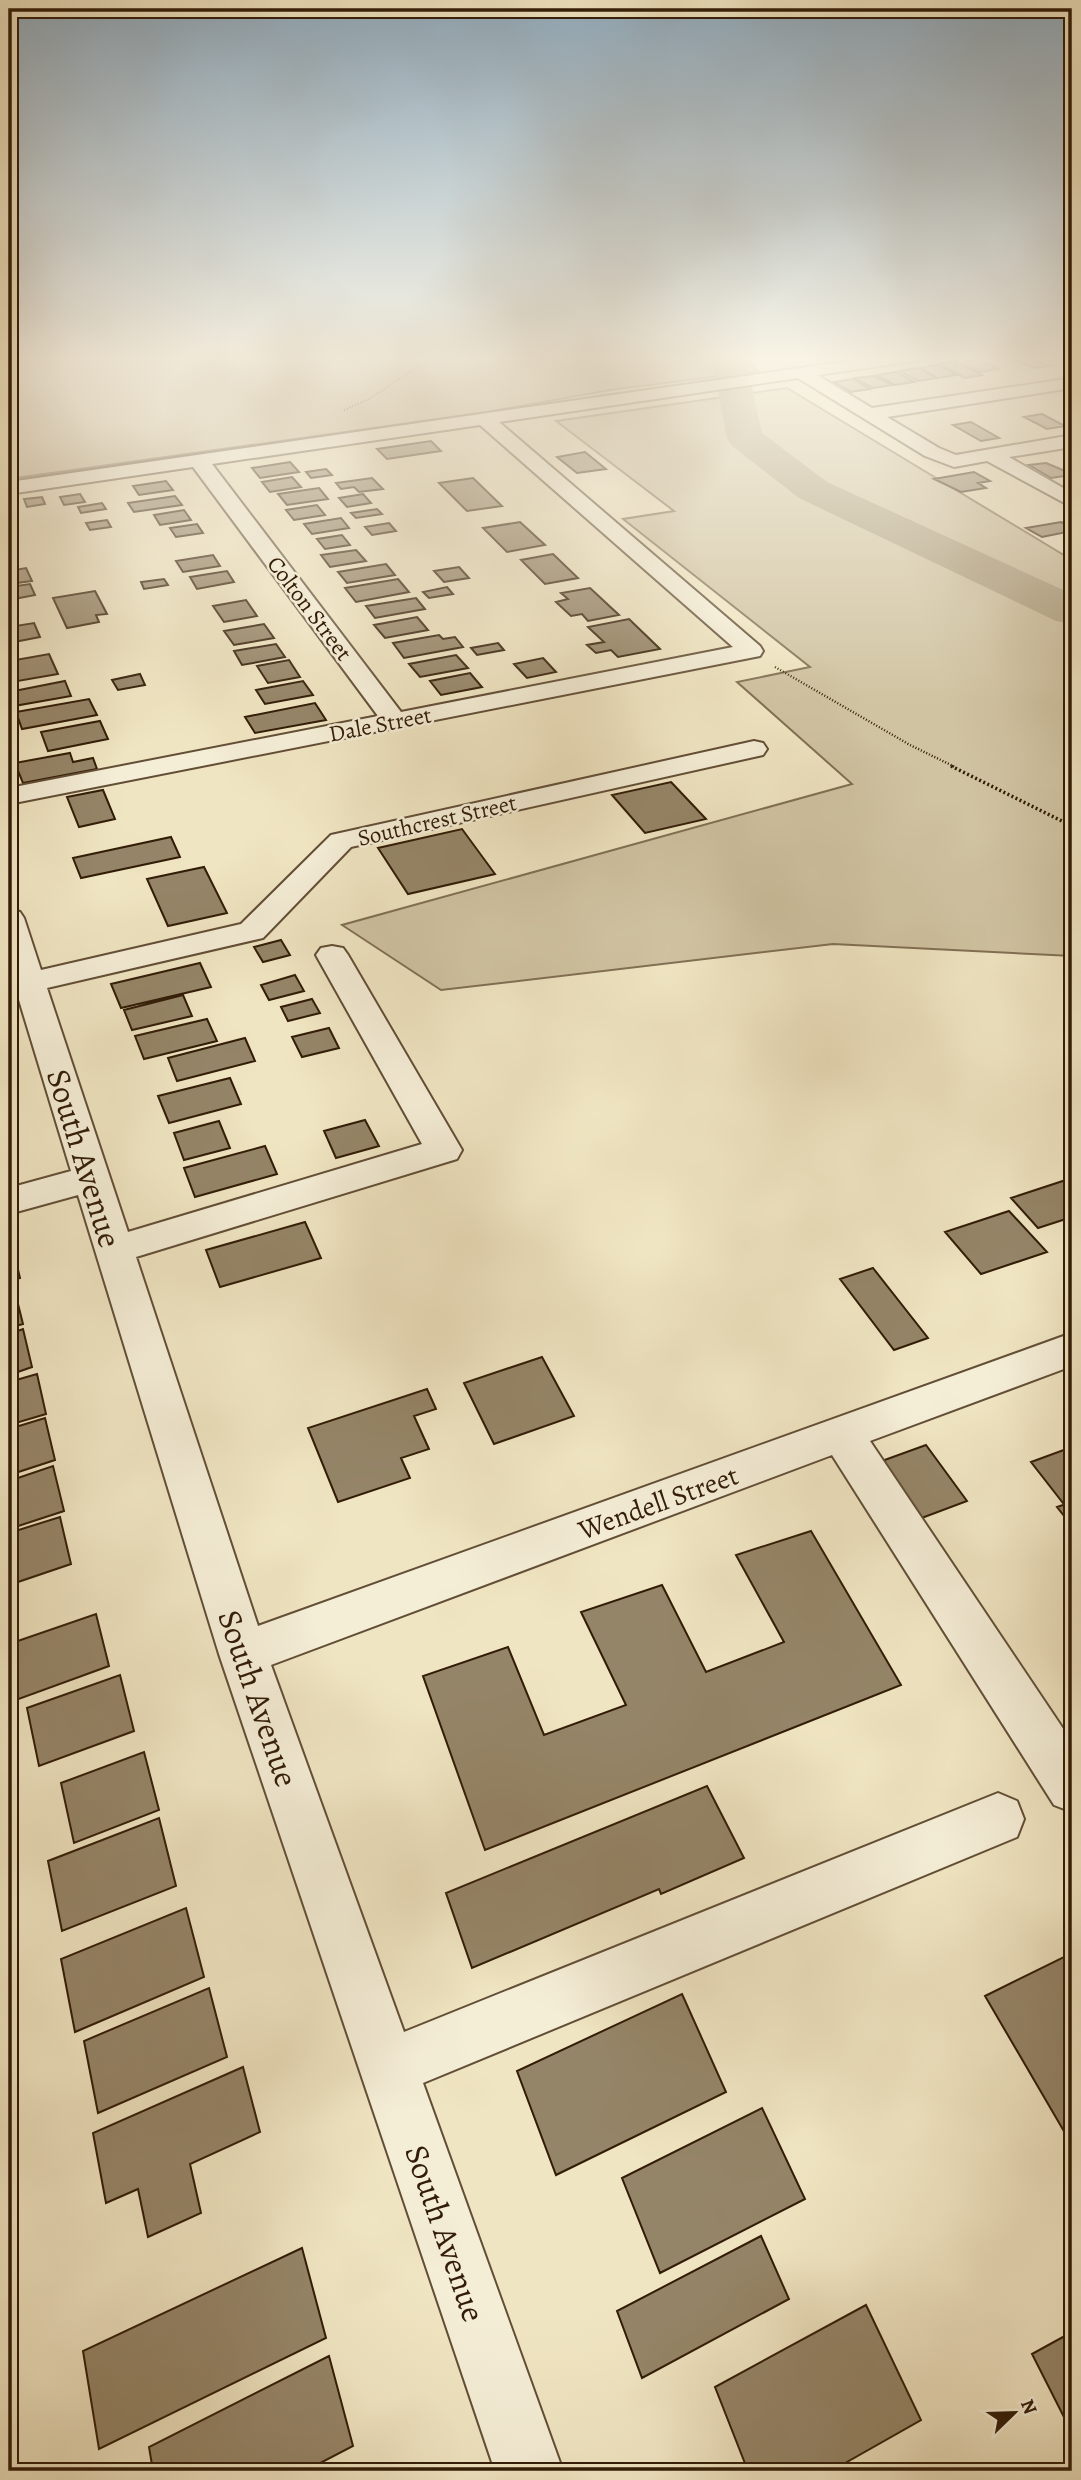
<svg xmlns="http://www.w3.org/2000/svg" width="1081" height="2480" viewBox="0 0 1081 2480" font-family="Alegreya,serif">
  <rect width="100%" height="100%" fill="#f0e5c2"/>
  <filter id="stains"><feTurbulence type="fractalNoise" baseFrequency=".00286" numOctaves="4"/><feColorMatrix values="0 0 0 0 .2 0 0 0 0 .09 0 0 0 0 .02 0 0 0 .5 -.17"/></filter>
  <radialGradient id="worn" r=".72"><stop offset=".6" stop-color="#630" stop-opacity="0"/><stop offset="1" stop-color="#630" stop-opacity=".3"/></radialGradient>
  <path fill="#d0c3a2" stroke="#817054" stroke-width="2" d="M 9,355 L 732,355 L 759,371 L 610,390 L 487,412 L 9,479 Z
    M 787,388 L 1072,560 L 1072,956 L 833,944 L 441,990 L 342,925 L 852,784 L 737,682 L 810,667 L 623,519 L 674,511 L 556,421 Z"/>
  <g fill="none" stroke-linecap="round" stroke-linejoin="round">
    <path fill="#afa182" fill-rule="evenodd" d="M 715,355 L 747,355 L 747,365 L 762,433 L 827,482 L 1072,594 L 1072,624 L 1056,621 L 799,498 L 732,446 L 727,438 L 713,365 Z"/>
  </g>
  <path fill="#958568" stroke="#321c07" stroke-width="2" d="M 1025,355 L 1049,366 L 1034,368 L 1007,356 Z
    M 1034,355 L 1057,355 L 1065,359 L 1048,361 Z
    M 980,359 L 998,369 L 980,372 L 962,362 Z
    M 954,361 L 982,375 L 965,378 L 939,364 Z
    M 938,365 L 956,375 L 938,378 L 920,368 Z
    M 918,368 L 936,378 L 918,381 L 899,371 Z
    M 896,372 L 914,382 L 895,385 L 877,375 Z
    M 874,376 L 892,385 L 873,388 L 855,378 Z
    M 853,379 L 870,389 L 851,392 L 834,382 Z
    M 1042,414 L 1065,426 L 1047,429 L 1024,417 Z
    M 971,422 L 999,438 L 981,441 L 953,425 Z
    M 431,441 L 441,451 L 387,459 L 377,449 Z
    M 585,452 L 606,469 L 577,473 L 557,457 Z
    M 290,462 L 299,472 L 260,478 L 252,468 Z
    M 1046,463 L 1065,471 L 1071,470 L 1072,475 L 1051,478 L 1029,465 Z
    M 326,469 L 332,475 L 311,478 L 306,472 Z
    M 974,472 L 990,481 L 978,483 L 986,488 L 961,492 L 934,479 Z
    M 292,477 L 301,487 L 270,492 L 262,482 Z
    M 372,478 L 383,489 L 359,492 L 354,487 L 341,489 L 336,483 Z
    M 473,478 L 502,506 L 467,511 L 439,483 Z
    M 166,481 L 173,490 L 139,495 L 133,486 Z
    M 319,488 L 328,499 L 287,505 L 278,494 Z
    M 80,494 L 85,502 L 64,505 L 60,497 Z
    M 363,494 L 371,503 L 347,507 L 339,498 Z
    M 175,496 L 182,505 L 134,512 L 128,503 Z
    M 42,497 L 45,504 L 27,507 L 24,499 Z
    M 102,503 L 106,509 L 81,513 L 78,507 Z
    M 317,505 L 325,515 L 294,520 L 286,510 Z
    M 377,509 L 382,514 L 356,518 L 351,513 Z
    M 184,510 L 191,520 L 160,525 L 154,515 Z
    M 341,518 L 349,528 L 312,534 L 304,524 Z
    M 107,520 L 111,527 L 90,530 L 86,523 Z
    M 520,522 L 545,545 L 507,552 L 483,528 Z
    M 1061,522 L 1072,528 L 1072,531 L 1042,537 L 1026,528 Z
    M 389,523 L 396,531 L 372,535 L 365,527 Z
    M 197,524 L 203,533 L 176,537 L 170,528 Z
    M 342,535 L 350,545 L 325,549 L 317,539 Z
    M 356,550 L 366,561 L 330,567 L 321,555 Z
    M 553,554 L 578,578 L 545,584 L 521,560 Z
    M 213,555 L 220,566 L 183,572 L 176,561 Z
    M 386,564 L 395,575 L 347,583 L 338,572 Z
    M 459,567 L 469,578 L 444,582 L 434,571 Z
    M 26,568 L 32,581 L 9,584 L 9,571 Z
    M 227,571 L 234,582 L 197,589 L 190,577 Z
    M 164,579 L 168,585 L 144,589 L 141,582 Z
    M 398,579 L 409,592 L 356,602 L 345,588 Z
    M 30,584 L 35,595 L 9,600 L 9,587 Z
    M 447,587 L 453,594 L 429,598 L 423,592 Z
    M 590,588 L 619,615 L 588,621 L 582,614 L 571,616 L 556,602 L 568,599 L 561,593 Z
    M 95,591 L 107,614 L 96,615 L 99,622 L 67,628 L 53,598 Z
    M 416,598 L 425,609 L 375,618 L 366,606 Z
    M 246,600 L 257,616 L 224,622 L 213,606 Z
    M 417,617 L 428,630 L 385,638 L 374,625 Z
    M 629,619 L 660,649 L 618,657 L 611,650 L 596,653 L 587,645 L 604,642 L 588,627 Z
    M 34,623 L 40,637 L 9,643 L 9,627 Z
    M 264,624 L 274,638 L 234,645 L 224,631 Z
    M 439,635 L 443,639 L 455,637 L 463,647 L 404,658 L 393,643 Z
    M 498,643 L 504,650 L 477,655 L 471,648 Z
    M 276,644 L 285,657 L 242,665 L 234,651 Z
    M 49,654 L 58,674 L 18,681 L 10,661 Z
    M 456,655 L 468,668 L 420,677 L 409,664 Z
    M 543,658 L 556,672 L 527,678 L 514,664 Z
    M 289,660 L 300,677 L 268,683 L 257,666 Z
    M 470,673 L 482,687 L 441,695 L 430,681 Z
    M 140,674 L 145,685 L 118,690 L 112,680 Z
    M 65,681 L 71,696 L 14,706 L 9,692 Z
    M 303,681 L 313,695 L 265,704 L 256,690 Z
    M 89,699 L 97,715 L 22,729 L 16,712 Z
    M 315,703 L 326,720 L 255,733 L 245,717 Z
    M 100,721 L 108,739 L 48,751 L 41,732 Z
    M 70,753 L 73,762 L 93,758 L 97,769 L 23,783 L 15,763 Z
    M 671,782 L 706,819 L 645,833 L 612,795 Z
    M 103,790 L 115,819 L 79,827 L 67,797 Z
    M 462,829 L 495,874 L 408,894 L 378,848 Z
    M 171,837 L 180,857 L 81,878 L 73,858 Z
    M 204,867 L 227,913 L 168,926 L 147,879 Z
    M 281,940 L 290,955 L 263,962 L 254,947 Z
    M 200,963 L 211,987 L 121,1008 L 111,984 Z
    M 295,975 L 304,991 L 269,1000 L 261,985 Z
    M 183,995 L 192,1016 L 132,1030 L 124,1010 Z
    M 312,999 L 320,1013 L 288,1021 L 281,1007 Z
    M 207,1019 L 217,1041 L 144,1059 L 135,1036 Z
    M 329,1028 L 339,1048 L 302,1057 L 292,1037 Z
    M 245,1038 L 255,1061 L 177,1081 L 168,1058 Z
    M 230,1078 L 241,1104 L 169,1123 L 158,1096 Z
    M 365,1120 L 379,1146 L 336,1158 L 324,1131 Z
    M 219,1121 L 230,1148 L 184,1160 L 174,1133 Z
    M 265,1146 L 277,1174 L 195,1197 L 184,1168 Z
    M 1072,1178 L 1072,1217 L 1038,1228 L 1011,1198 Z
    M 1009,1211 L 1047,1252 L 981,1274 L 945,1232 Z
    M 305,1222 L 321,1258 L 220,1287 L 206,1250 Z
    M 12,1244 L 20,1278 L 9,1281 L 9,1245 Z
    M 873,1268 L 928,1338 L 894,1350 L 840,1279 Z
    M 14,1288 L 23,1324 L 9,1328 L 9,1289 Z
    M 23,1329 L 32,1367 L 9,1375 L 9,1334 Z
    M 542,1357 L 574,1416 L 494,1444 L 464,1383 Z
    M 37,1374 L 46,1414 L 9,1425 L 9,1382 Z
    M 427,1389 L 436,1409 L 414,1416 L 429,1449 L 401,1458 L 410,1478 L 338,1502 L 308,1428 Z
    M 45,1418 L 55,1460 L 9,1475 L 9,1429 Z
    M 926,1445 L 967,1501 L 919,1519 L 879,1462 Z
    M 1072,1447 L 1072,1499 L 1063,1503 L 1031,1462 Z
    M 53,1466 L 64,1511 L 9,1529 L 9,1481 Z
    M 1072,1502 L 1072,1526 L 1057,1507 Z
    M 60,1517 L 71,1564 L 9,1585 L 9,1533 Z
    M 811,1531 L 901,1685 L 485,1850 L 423,1676 L 508,1647 L 544,1735 L 626,1705 L 581,1612 L 662,1585 L 706,1672 L 784,1642 L 736,1555 Z
    M 96,1614 L 109,1666 L 16,1700 L 9,1662 L 9,1644 Z
    M 120,1675 L 134,1731 L 39,1766 L 27,1708 Z
    M 144,1752 L 159,1810 L 74,1843 L 61,1783 Z
    M 707,1786 L 744,1858 L 661,1894 L 659,1889 L 472,1968 L 446,1893 Z
    M 159,1818 L 176,1886 L 62,1931 L 48,1861 Z
    M 186,1908 L 204,1977 L 75,2032 L 61,1959 Z
    M 1072,1953 L 1072,2145 L 985,1996 Z
    M 209,1988 L 227,2057 L 98,2113 L 84,2041 Z
    M 682,1994 L 726,2092 L 556,2175 L 517,2071 Z
    M 243,2067 L 260,2132 L 190,2164 L 201,2213 L 148,2237 L 138,2189 L 106,2203 L 93,2133 Z
    M 762,2108 L 805,2199 L 660,2273 L 622,2178 Z
    M 761,2236 L 789,2299 L 642,2378 L 617,2311 Z
    M 302,2248 L 326,2338 L 99,2449 L 83,2351 Z
    M 866,2305 L 921,2420 L 831,2471 L 748,2471 L 715,2387 Z
    M 1072,2332 L 1072,2425 L 1069,2427 L 1032,2354 Z
    M 329,2356 L 353,2446 L 305,2471 L 153,2471 L 149,2447 Z"/>
  <g fill="none" stroke-linecap="round" stroke-linejoin="round">
    <defs>
      <path id="minor" d="M 890,355 L 930,355 L 922,360 L 817,375 L 872,408 L 1072,378 L 1072,388 L 887,417 L 939,448 L 956,455 L 1072,435 L 1072,447 L 1009,457 L 1072,493 L 1072,507 L 987,461 L 954,467 L 925,456 L 798,378 L 499,422 L 760,646 L 763,651 L 760,656 L 9,804 L 9,788 L 378,716 L 193,467 L 9,494 L 9,482 ZM 480,425 L 733,647 L 401,712 L 212,464 Z
        M 754,741 L 763,743 L 767,749 L 763,755 L 351,847 L 263,938 L 47,988 L 128,1232 L 422,1144 L 316,955 L 321,948 L 332,946 L 343,948 L 348,955 L 462,1150 L 457,1159 L 136,1257 L 258,1626 L 1072,1333 L 1072,1366 L 870,1441 L 1072,1742 L 1072,1812 L 1054,1805 L 832,1455 L 271,1665 L 404,2032 L 998,1793 L 1017,1801 L 1024,1819 L 1017,1837 L 423,2083 L 563,2471 L 495,2471 L 219,1654 L 78,1195 L 9,1214 L 9,1188 L 71,1171 L 9,967 L 9,909 L 20,912 L 24,918 L 41,970 L 241,924 L 331,835 Z"/>
    </defs>
    <use href="#minor" stroke="#624e36" stroke-width="4"/>
    <path stroke="#321c07" stroke-width="2" stroke-dasharray="1 2" stroke-linecap="butt" d="M 344,410 L 369,399 L 436,355"/>
    <path stroke="#321c07" stroke-width="2.5" stroke-dasharray="1 2" stroke-linecap="butt" d="M 775,667 L 910,745 L 955,767"/>
    <path stroke="#321c07" stroke-width="3.5" stroke-dasharray="2 2.5" stroke-linecap="butt" d="M 951,766 L 1072,826"/>
    <use href="#minor" fill="#f5eed7" fill-rule="evenodd"/>
  </g>
  <linearGradient id="sky" x2="0" y2="1"><stop stop-color="#91acbf"/><stop offset="0.51" stop-color="#f8f3e4"/><stop offset="1" stop-color="#f8f3e4" stop-opacity="0"/></linearGradient>
  <rect width="1081" height="702" fill="url(#sky)"/>
  <g text-anchor="middle" stroke-width="5" stroke-linejoin="round" paint-order="stroke">
    <g font-size="23" fill="#321c07" stroke="#f5eed7">
      <text transform="translate(310 608) rotate(53)" y="8">Colton Street</text>
      <text transform="translate(380 724) rotate(-11)" y="8">Dale Street</text>
      <text transform="translate(437 820) rotate(-13)" y="8">Southcrest Street</text>
    </g>
    <g font-size="28" fill="#321c07" stroke="#f5eed7">
      <text transform="translate(658 1502) rotate(-20)" y="10">Wendell Street</text>
    </g>
    <g font-size="33" fill="#321c07" stroke="#f5eed7">
      <text transform="translate(85 1158) rotate(73)" y="12">South Avenue</text>
      <text transform="translate(259 1698) rotate(71)" y="12">South Avenue</text>
      <text transform="translate(446 2233) rotate(71)" y="12">South Avenue</text>
    </g>
  </g>
  <rect width="1081" height="2480" fill="none" stroke="#f0e5c2" stroke-width="35"/>
  <rect x="10" y="10" width="1060" height="2459" fill="none" stroke="#321c07" stroke-width="3.5"/>
  <rect x="18" y="18" width="1046" height="2445" fill="none" stroke="#321c07" stroke-width="2"/>
  <g transform="translate(1014 2413) rotate(67)" stroke="#f5eed7" stroke-width="5" paint-order="stroke">
  <path d="M0-5L12 26L0 18L-12 26Z" fill="#321c07"/>
  <text y="-10" font-size="19" font-weight="bold" text-anchor="middle" fill="#321c07">N</text>
  </g>
  <rect width="100%" height="100%" filter="url(#stains)"/>
  <rect width="100%" height="100%" fill="url(#worn)"/>
</svg>
